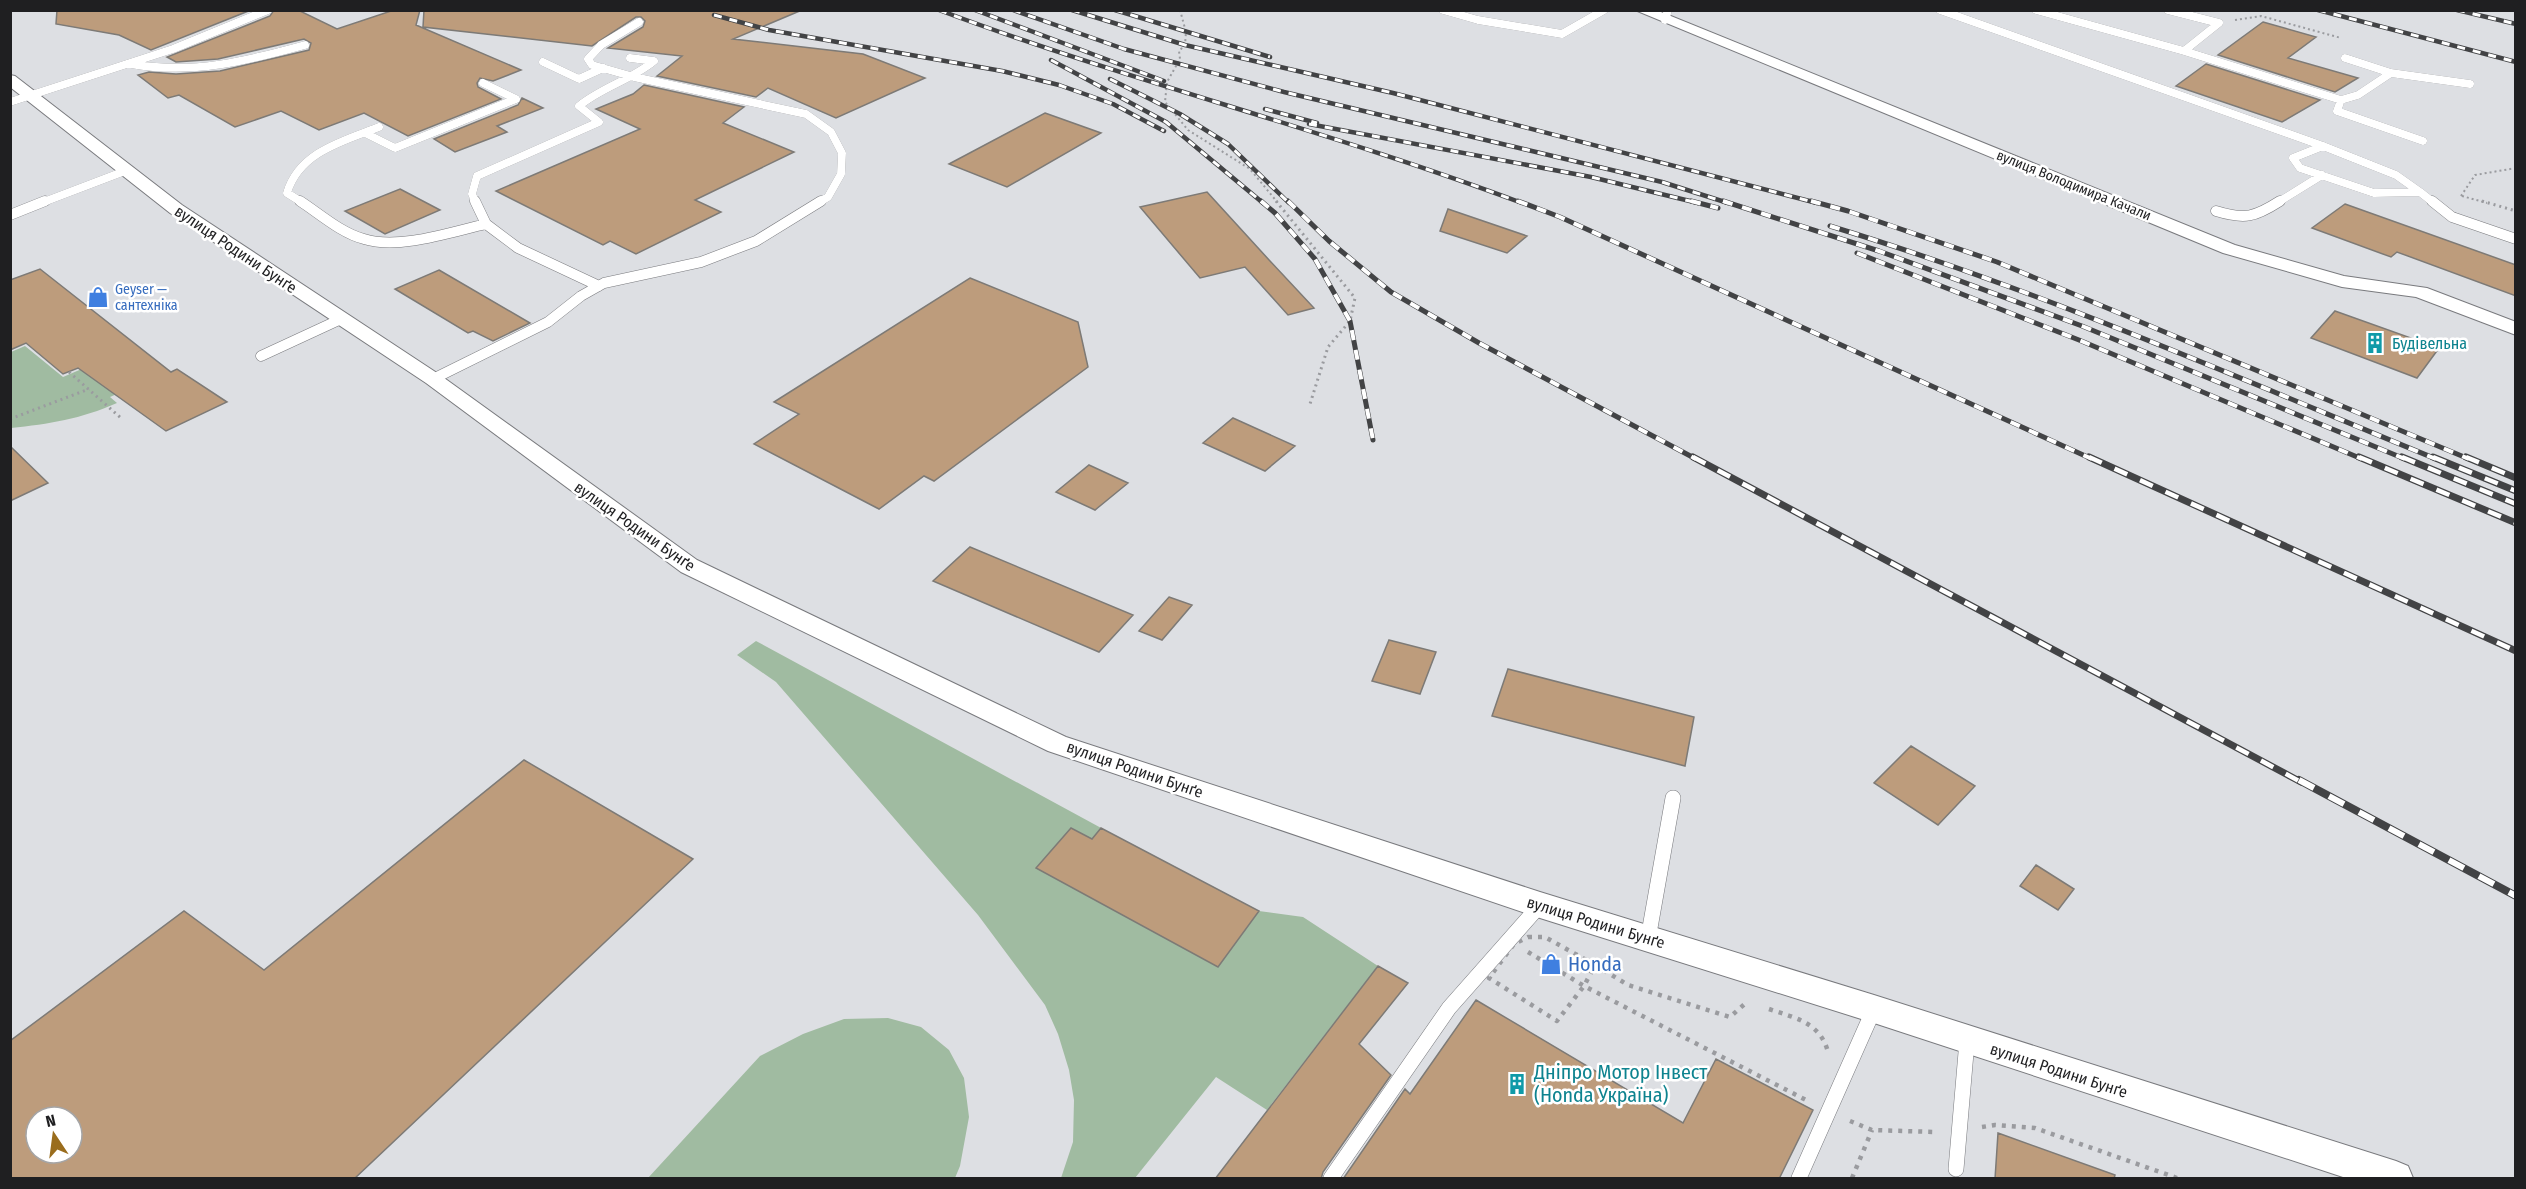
<svg xmlns="http://www.w3.org/2000/svg" width="2526" height="1189" viewBox="0 0 2526 1189" font-family="'Fira Sans Condensed',sans-serif">
  <rect width="100%" height="100%" fill="#dddfe3"/>
  <path fill="#a0bba1" d="M 25,346 L 63,377 L 126,350 L 162,374 L 110,397 L 117,403 C 81,419 49,424 11,428 L 11,352 Z
    M 756,641 L 1103,829 L 1092,839 L 1071,828 L 1037,868 L 1218,967 L 1259,911 L 1303,917 L 1378,966 L 1267,1110 L 1216,1077 L 1135,1178 L 1061,1178 L 1073,1142 L 1074,1100 L 1069,1070 L 1058,1034 L 1045,1005 L 978,915 L 776,682 L 737,655 Z
    M 888,1018 L 921,1027 L 949,1050 L 964,1078 L 969,1117 L 960,1166 L 955,1178 L 648,1178 L 760,1056 L 803,1034 L 844,1019 Z"/>
  <path fill="#bd9c7c" stroke="#7d7a76" stroke-width="1.5" fill-rule="evenodd" d="M 57,10 L 251,10 L 151,50 L 119,35 L 56,24 Z
    M 274,10 L 298,10 L 337,29 L 394,10 L 420,10 L 416,25 L 521,70 L 493,81 L 480,78 L 477,83 L 478,87 L 501,99 L 408,136 L 364,113 L 319,130 L 281,111 L 235,127 L 179,95 L 168,98 L 138,75 L 149,72 L 176,74 L 220,71 L 309,50 L 311,43 L 304,39 L 218,59 L 176,62 L 167,57 L 270,16 Z
    M 424,10 L 802,10 L 733,39 L 863,54 L 925,78 L 836,118 L 768,88 L 756,97 L 657,76 L 682,56 L 608,48 L 643,27 L 645,21 L 641,17 L 636,17 L 592,46 L 423,27 Z
    M 2263,22 L 2316,37 L 2288,58 L 2358,78 L 2335,92 L 2218,55 Z
    M 2206,64 L 2320,100 L 2282,122 L 2176,86 Z
    M 644,85 L 744,107 L 723,123 L 794,152 L 695,200 L 721,212 L 636,254 L 610,241 L 603,245 L 496,191 L 640,129 L 596,109 L 633,94 Z
    M 522,98 L 543,108 L 497,126 L 507,132 L 455,152 L 434,139 L 518,105 Z
    M 1045,113 L 1101,133 L 1007,187 L 949,164 Z
    M 400,189 L 440,210 L 385,234 L 345,211 Z
    M 1207,192 L 1270,261 L 1314,308 L 1288,315 L 1245,267 L 1200,278 L 1140,207 Z
    M 2345,204 L 2516,265 L 2516,296 L 2397,252 L 2391,257 L 2312,228 Z
    M 1448,209 L 1527,236 L 1507,253 L 1440,231 Z
    M 40,269 L 171,372 L 177,369 L 227,402 L 166,431 L 78,368 L 63,374 L 26,343 L 10,350 L 10,280 Z
    M 439,270 L 530,323 L 493,341 L 473,331 L 468,333 L 395,289 Z
    M 970,278 L 1078,322 L 1088,367 L 934,481 L 924,476 L 879,509 L 754,444 L 799,414 L 774,402 Z
    M 2335,311 L 2439,348 L 2417,378 L 2311,338 Z
    M 1233,418 L 1295,446 L 1265,471 L 1203,443 Z
    M 10,446 L 48,483 L 10,501 Z
    M 1089,465 L 1128,483 L 1095,510 L 1056,492 Z
    M 970,547 L 1133,615 L 1099,652 L 933,581 Z
    M 1169,597 L 1192,605 L 1162,640 L 1139,631 Z
    M 1389,640 L 1436,652 L 1420,694 L 1372,681 Z
    M 1508,669 L 1694,717 L 1685,766 L 1492,716 Z
    M 1911,746 L 1975,786 L 1938,825 L 1874,783 Z
    M 524,760 L 693,859 L 354,1179 L 10,1179 L 10,1041 L 184,911 L 264,970 ZM 36,1117 L 72,1117 L 72,1153 L 36,1153 Z
    M 1071,828 L 1092,839 L 1101,828 L 1259,911 L 1218,967 L 1036,868 Z
    M 2036,865 L 2074,889 L 2058,910 L 2020,886 Z
    M 1378,966 L 1408,983 L 1359,1044 L 1391,1075 L 1323,1172 L 1321,1179 L 1215,1179 Z
    M 1476,1000 L 1683,1123 L 1716,1059 L 1813,1110 L 1779,1179 L 1343,1179 L 1405,1089 L 1410,1094 Z
    M 1998,1133 L 2115,1175 L 2114,1179 L 1995,1179 Z"/>
  <g fill="none" stroke-linecap="round" stroke-linejoin="round">
    <defs>
      <path id="lane-far2" d="M 1443,10 L 1478,20 L 1562,34 L 1604,10
        M 1940,10 L 2323,146 L 2396,175 L 2420,192
        M 2036,10 L 2184,51
        M 2168,10 L 2219,23 L 2184,51 L 2341,100 L 2337,111 L 2423,141
        M 1665,20 L 1668,10
        M 639,22 L 601,45 L 588,59 L 592,65 L 634,77 L 806,114 L 831,132 L 842,153 L 841,174 L 828,197 L 818,203
        M 2345,58 L 2391,73
        M 543,62 L 579,79 L 603,68
        M 131,64 C 192,75 247,61 305,45
        M 2341,100 L 2358,95 L 2391,73 L 2470,84
        M 10,102 L 173,49 L 268,10
        M 365,133 L 395,148 L 516,99 L 483,83
        M 2323,146 L 2293,158 L 2300,168 L 2374,193 L 2420,192 L 2434,203
        M 41,203 L 125,171
        M 303,203 L 287,193 C 299,152 343,141 379,127
        M 476,203 L 472,194 L 477,176 L 599,122 L 579,106 C 602,87 631,80 654,61 L 630,58
        M 2277,203 L 2322,175"/>
      <path id="lane-far1" d="M 300,201 C 320,214 341,233 364,239 C 399,250 451,232 486,224
        M 475,201 L 486,224 L 518,248 L 599,286
        M 2432,201 L 2452,217 L 2516,239
        M 2216,211 C 2245,220 2255,217 2280,201
        M 10,215 L 45,201
        M 261,356 L 341,319
        M 433,379 L 548,322 L 581,296 L 604,283 L 701,262 L 756,241 L 821,201"/>
      <path id="lane" d="M 1648,939 L 1673,798
        M 1956,1169 L 1967,1041
        M 1331,1178 L 1449,1008 L 1540,905
        M 1799,1178 L 1874,1009"/>
      <path id="street" d="M 1635,10 L 1656,10 L 2235,245 L 2344,276 L 2427,288 L 2516,322 L 2516,335 L 2416,297 L 2342,287 L 2223,253 Z
        M 10,75 L 15,76 L 182,205 L 440,375 L 697,560 L 1066,737 L 1540,892 L 1874,995 L 2396,1161 L 2408,1166 L 2413,1178 L 2346,1178 L 1874,1023 L 1540,918 L 1048,751 L 681,572 L 426,383 L 170,213 L 10,87 Z"/>
    </defs>
    <use href="#lane-far2" stroke="#797a7e" stroke-width="8"/>
    <use href="#lane-far1" stroke="#797a7e" stroke-width="11"/>
    <use href="#lane" stroke="#797a7e" stroke-width="16"/>
    <use href="#street" stroke="#797a7e" stroke-width="2"/>
    <path stroke="#9a9b9f" stroke-width="2" stroke-dasharray="2 3" stroke-linecap="butt" d="M 1180,10 L 1186,32 L 1185,45 L 1179,51 L 1180,59 L 1167,82 L 1165,102 L 1188,130 L 1250,169 L 1278,203
      M 2235,20 L 2261,16 L 2341,38
      M 2461,196 L 2475,175 L 2516,168
      M 2462,196 L 2487,203"/>
    <path stroke="#9a9b9f" stroke-width="3" stroke-dasharray="2 4" stroke-linecap="butt" d="M 1276,201 L 1355,298 L 1350,321 L 1328,347 L 1310,404
      M 2482,201 L 2516,211
      M 69,372 L 121,418
      M 10,419 L 89,389"/>
    <path stroke="#9a9b9f" stroke-width="4.5" stroke-dasharray="4 6" stroke-linecap="butt" d="M 1528,937 L 1545,937 L 1595,965 L 1584,986 L 1557,1021 L 1489,978 L 1514,944 Z
      M 1528,952 L 1584,986 L 1808,1101
      M 1595,965 L 1628,985 L 1730,1017 L 1748,1001
      M 1769,1009 C 1795,1018 1820,1022 1828,1052
      M 1850,1121 L 1872,1130 L 1936,1132
      M 1982,1127 L 1995,1125 L 2035,1128 L 2177,1178
      M 1852,1178 L 1872,1130"/>
    <use href="#lane-far2" stroke="#fff" stroke-width="8"/>
    <use href="#lane-far1" stroke="#fff" stroke-width="10"/>
    <use href="#lane" stroke="#fff" stroke-width="15"/>
    <use href="#street" fill="#fff" fill-rule="evenodd"/>
    <defs>
      <path id="rail-far3" d="M 939,10 C 1131,82 1330,131 1522,203
        M 975,10 L 1164,81
        M 1013,10 L 1124,49 L 1284,92 L 1662,182 L 1728,203
        M 1072,10 L 1185,45 L 1393,93 L 1817,203
        M 1115,10 L 1270,57
        M 2318,10 L 2516,62
        M 2457,10 L 2516,24
        M 714,15 L 769,30 L 1002,71 L 1059,85 L 1113,104 L 1164,131
        M 1051,60 L 1166,122 L 1263,203
        M 1110,79 L 1180,114 L 1228,144 L 1289,203
        M 1265,109 L 1317,123
        M 1309,124 L 1591,177 L 1698,203"/>
      <path id="rail-far2" d="M 1261,201 L 1275,213 L 1315,259 L 1350,321 L 1373,440
        M 1288,201 L 1329,241 L 1391,292 L 1479,343 L 1696,459
        M 1518,201 L 1560,217 L 2092,459
        M 1691,201 L 1718,208
        M 1723,201 L 1879,251 L 2082,326 L 2405,459
        M 1811,201 L 1848,211 L 1997,262 L 2469,459
        M 1830,226 C 2037,289 2236,377 2436,459
        M 1857,253 L 2079,340 L 2362,459"/>
      <path id="rail-far1" d="M 1693,457 L 2301,782
        M 2089,457 L 2516,651
        M 2359,457 L 2516,523
        M 2402,457 L 2516,504
        M 2433,457 L 2516,491
        M 2466,457 L 2516,478"/>
      <path id="rail" d="M 2299,780 L 2516,896"/>
    </defs>
    <use href="#rail-far3" stroke="#424345" stroke-width="4.5"/>
    <use href="#rail-far2" stroke="#424345" stroke-width="5"/>
    <use href="#rail-far1" stroke="#424345" stroke-width="7"/>
    <use href="#rail" stroke="#424345" stroke-width="8"/>
    <use href="#rail-far3" stroke="#fff" stroke-width="3" stroke-dasharray="8" stroke-linecap="butt"/>
    <use href="#rail-far2" stroke="#fff" stroke-width="4" stroke-dasharray="10" stroke-linecap="butt"/>
    <use href="#rail-far1" stroke="#fff" stroke-width="4.5" stroke-dasharray="14" stroke-linecap="butt"/>
    <use href="#rail" stroke="#fff" stroke-width="6" stroke-dasharray="17" stroke-linecap="butt"/>
  </g>
  <defs>
    <symbol id="shop-bare" viewBox="-9 -9 18 18"><path d="M-5-2.5h2.3a2.7 3.5 0 0 1 5.4 0H5L5.5 6h-11ZM-1.5-2.5h3a1.5 2.3 0 0 0-3 0Z" fill="#3f7fe0" stroke="#fff" stroke-width="2.5" paint-order="stroke"/></symbol>
    <symbol id="building-bare" viewBox="-9 -9 18 18"><path d="M-4-6H4V6H1V3H-1V6H-4ZM-2.5-4.3h1.7v1.8h-1.7ZM.8-4.3h1.7v1.8H.8ZM-2.5-1h1.7V.8h-1.7ZM.8-1h1.7V.8H.8Z" fill="#0f9aa8" stroke="#fff" stroke-width="2.5" paint-order="stroke"/></symbol>
  </defs>
  <g fill-rule="evenodd">
    <use href="#shop-bare" x="83" y="282" width="30" height="30"/>
    <use href="#building-bare" x="2360" y="328" width="30" height="30"/>
    <use href="#shop-bare" x="1536" y="949" width="30" height="30"/>
    <use href="#building-bare" x="1502" y="1069" width="30" height="30"/>
  </g>
  <g text-anchor="middle" stroke-width="5" stroke-linejoin="round" paint-order="stroke">
    <g font-size="14" fill="#1f1f21" stroke="#fff">
      <text transform="translate(2074 185) rotate(22)" y="5">вулиця Володимира Качали</text>
    </g>
    <g font-size="14" fill="#366cbe" stroke="#fff" text-anchor="start">
      <text x="115" y="294">Geyser —<tspan x="115" dy="16">сантехніка</tspan></text>
    </g>
    <g font-size="16" fill="#1f1f21" stroke="#fff">
      <text transform="translate(236 249) rotate(34)" y="6">вулиця Родини Бунґе</text>
      <text transform="translate(635 526) rotate(35)" y="6">вулиця Родини Бунґе</text>
      <text transform="translate(1135 769) rotate(19)" y="6">вулиця Родини Бунґе</text>
      <text transform="translate(1596 922) rotate(17)" y="6">вулиця Родини Бунґе</text>
      <text transform="translate(2059 1070) rotate(18)" y="6">вулиця Родини Бунґе</text>
    </g>
    <g font-size="16" fill="#0d838f" stroke="#fff" text-anchor="start">
      <text x="2392" y="349">Будівельна</text>
    </g>
    <g font-size="20" fill="#366cbe" stroke="#fff" text-anchor="start">
      <text x="1568" y="971">Honda</text>
    </g>
    <g font-size="20" fill="#0d838f" stroke="#fff" text-anchor="start">
      <text x="1534" y="1079">Дніпро Мотор Інвест<tspan x="1534" dy="23">(Honda Україна)</tspan></text>
    </g>
  </g>
  <rect width="2526" height="1189" fill="none" stroke="#1f1f21" stroke-width="24"/>
  <g transform="translate(54 1135) rotate(347)"><circle r="28" fill="#ffffff" stroke="#a5a5a6" stroke-width="1.5"/>
  <path d="M0-4.5L10 22L0 15L-10 22Z" fill="#9a6d1d"/>
  <text y="-9" font-size="16" font-weight="bold" text-anchor="middle" fill="#1f1f21">N</text>
  </g>
</svg>
